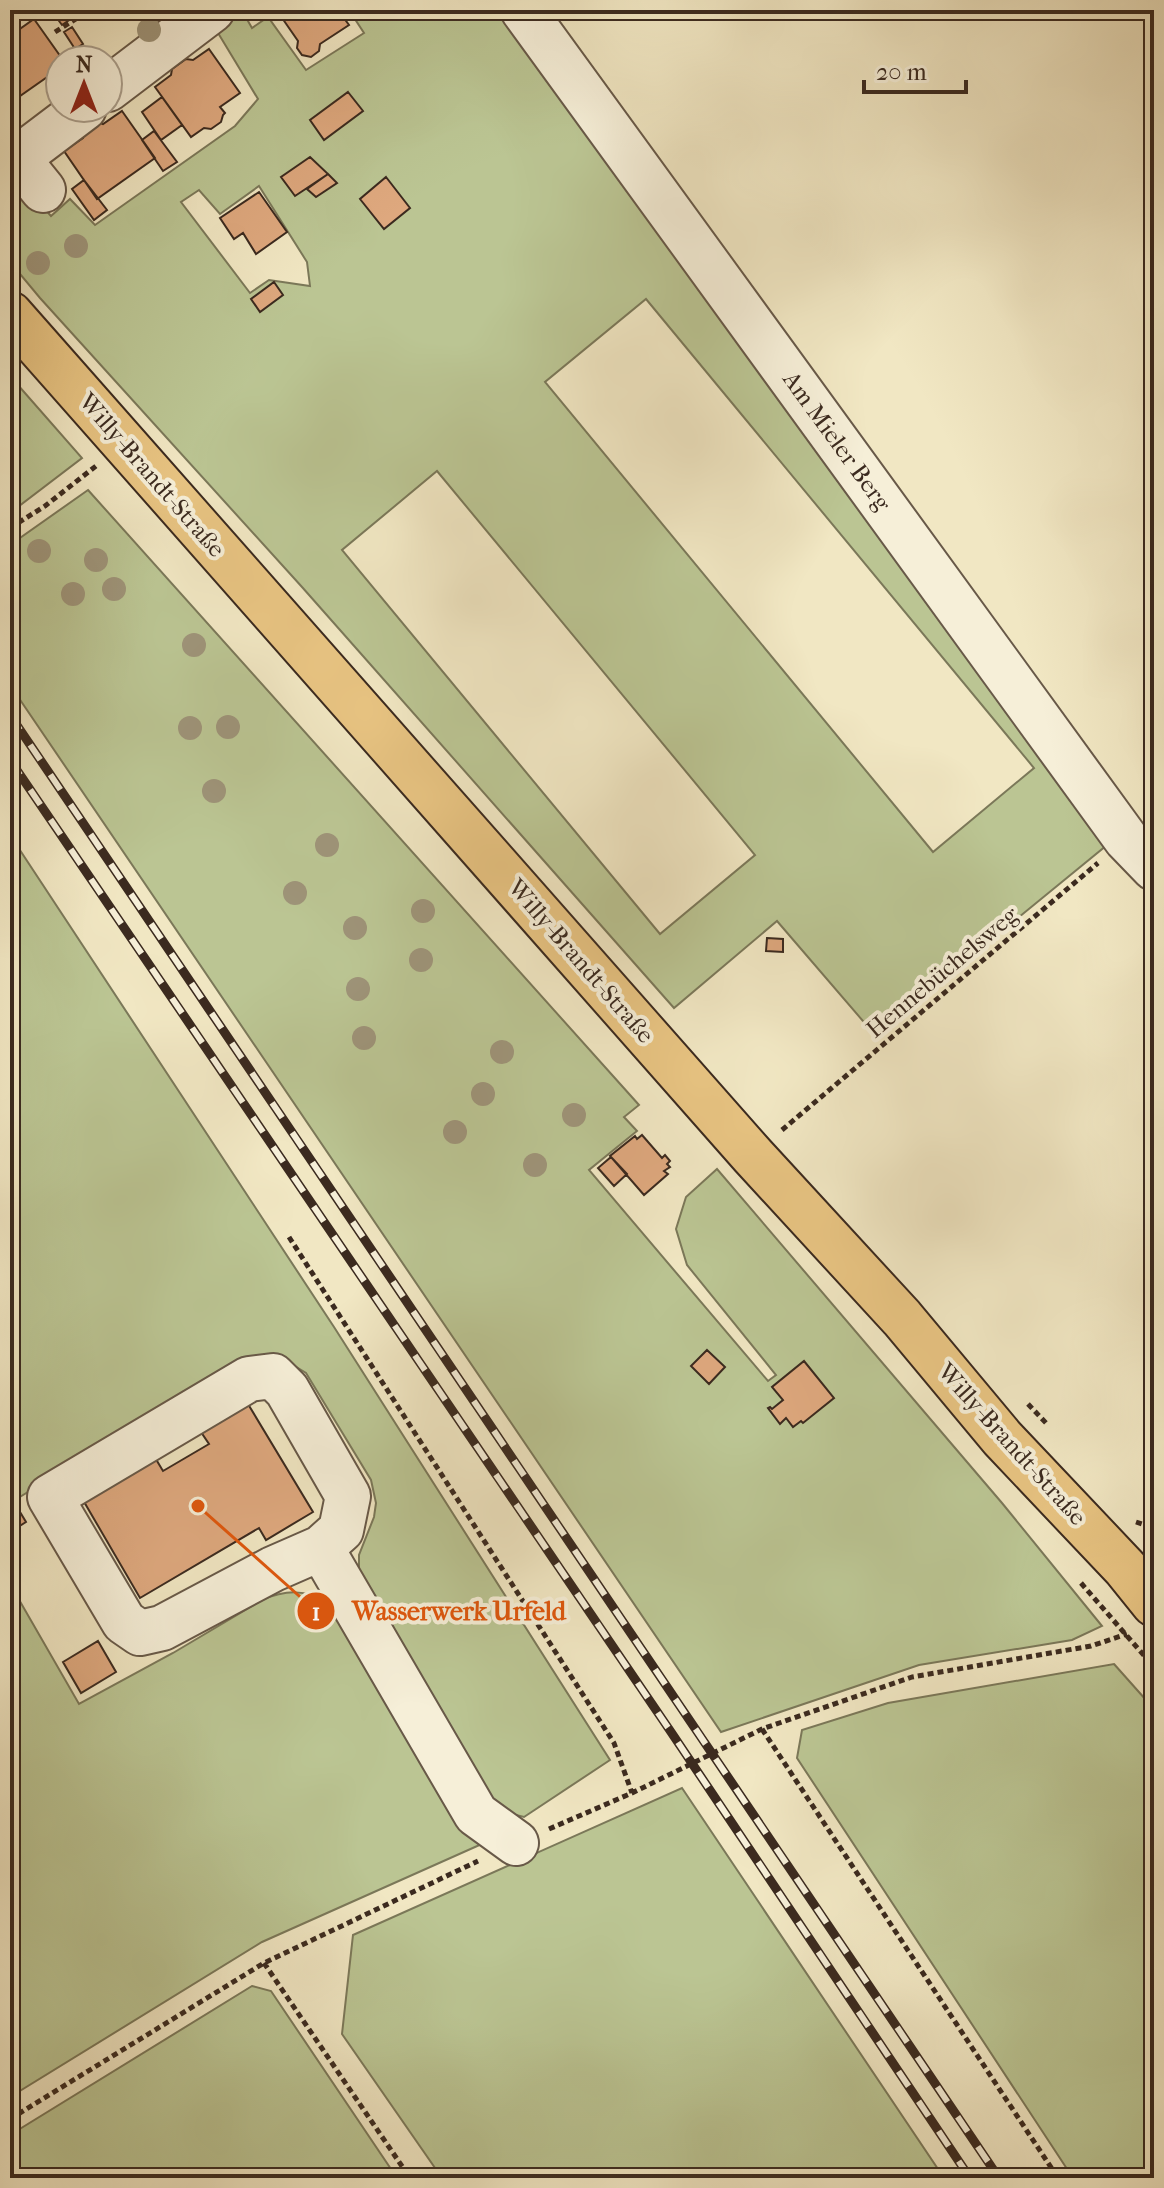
<svg xmlns="http://www.w3.org/2000/svg" width="1164" height="2188" viewBox="0 0 1164 2188" font-family="'IM FELL French Canon',serif">
  <rect width="100%" height="100%" fill="#f1e7c3"/>
  <filter id="stains"><feTurbulence type="fractalNoise" baseFrequency=".0025" numOctaves="4"/><feColorMatrix values="0 0 0 0 .2 0 0 0 0 .09 0 0 0 0 .02 0 0 0 .5 -.17"/></filter>
  <radialGradient id="worn" r=".72"><stop offset=".6" stop-color="#630" stop-opacity="0"/><stop offset="1" stop-color="#630" stop-opacity=".3"/></radialGradient>
  <path fill="#bbc593" stroke="#7b7859" stroke-width="2" fill-rule="evenodd" d="M 349,10 L 507,10 L 1107,845 L 875,1035 L 777,921 L 674,1008 L 302,587 L 40,298 L 10,262 L 10,183 L 27,189 L 51,216 L 70,199 L 95,225 L 235,126 L 258,99 L 215,28 L 244,14 L 252,28 L 268,17 L 306,70 L 364,33 ZM 259,186 L 307,262 L 310,286 L 269,280 L 250,293 L 181,202 L 199,190 L 220,214 ZM 646,299 L 1034,768 L 933,852 L 545,382 ZM 437,471 L 755,855 L 660,934 L 342,550 Z
    M 10,376 L 82,458 L 10,513 Z
    M 88,490 L 639,1105 L 624,1117 L 637,1131 L 589,1170 L 768,1381 L 776,1375 L 687,1265 L 676,1229 L 686,1197 L 717,1169 L 1002,1503 L 1102,1626 L 1072,1640 L 919,1665 L 721,1732 L 10,685 L 10,545 Z
    M 10,835 L 334,1327 L 610,1760 L 524,1817 L 512,1814 L 484,1797 L 359,1576 L 359,1555 L 374,1517 L 376,1503 L 371,1480 L 306,1373 L 288,1362 L 228,1369 L 10,1503 Z
    M 10,1584 L 79,1704 L 173,1653 L 262,1600 C 287,1589 305,1590 329,1602 L 484,1843 L 262,1942 L 10,2097 Z
    M 1114,1664 L 1154,1709 L 1154,2178 L 1073,2178 L 797,1758 L 802,1730 L 888,1703 Z
    M 682,1788 L 944,2178 L 442,2178 L 342,2034 L 353,1935 Z
    M 252,1986 L 271,1991 L 397,2178 L 10,2178 L 10,2135 Z"/>
  <path fill="#dea87e" stroke="#3b2a1f" stroke-width="2" d="M 51,10 L 84,10 L 62,25 Z
    M 286,10 L 338,10 L 349,25 L 320,44 L 319,51 L 311,57 L 302,55 L 297,48 L 298,41 L 280,15 Z
    M 34,19 L 63,60 L 60,60 L 60,68 L 10,103 L 10,36 Z
    M 72,27 L 83,44 L 75,49 L 64,32 Z
    M 209,49 L 240,93 L 220,107 L 225,113 L 223,115 L 221,122 L 211,129 L 204,128 L 191,137 L 155,87 L 171,75 L 172,69 L 186,59 L 193,60 Z
    M 348,92 L 363,111 L 324,140 L 310,120 Z
    M 162,97 L 182,125 L 161,140 L 142,112 Z
    M 122,111 L 155,158 L 97,199 L 64,151 L 83,138 L 82,132 L 98,122 L 103,124 Z
    M 154,131 L 177,162 L 163,171 L 142,140 Z
    M 310,157 L 328,174 L 295,196 L 281,177 Z
    M 328,174 L 337,183 L 316,197 L 307,189 Z
    M 386,177 L 410,208 L 384,229 L 360,199 Z
    M 84,180 L 107,210 L 94,220 L 72,189 Z
    M 259,192 L 287,232 L 256,254 L 243,233 L 234,239 L 220,218 Z
    M 274,282 L 283,295 L 260,312 L 251,299 Z
    M 767,938 L 783,939 L 783,952 L 766,951 Z
    M 642,1135 L 662,1158 L 665,1155 L 670,1161 L 667,1164 L 670,1167 L 664,1171 L 668,1174 L 644,1195 L 610,1156 L 635,1136 L 637,1139 Z
    M 611,1157 L 627,1174 L 614,1186 L 598,1168 Z
    M 707,1350 L 725,1367 L 709,1384 L 691,1366 Z
    M 804,1361 L 834,1398 L 803,1423 L 801,1421 L 793,1427 L 786,1418 L 780,1424 L 768,1408 L 770,1407 L 772,1409 L 783,1400 L 772,1387 Z
    M 248,1404 L 313,1512 L 266,1540 L 259,1528 L 140,1598 L 83,1500 L 154,1456 L 163,1471 L 209,1444 L 201,1432 Z
    M 17,1507 L 26,1522 L 10,1532 L 10,1512 Z
    M 98,1641 L 116,1672 L 81,1693 L 63,1662 Z"/>
  <g fill="none" stroke-linecap="round" stroke-linejoin="round">
    <defs>
      <path id="minor" d="M 523,10 L 1126,839 L 1154,868
        M 108,89 L 212,10
        M 18,159 L 43,190
        M 10,164 L 84,108
        M 321,1548 L 341,1530 L 348,1496 L 287,1390 L 273,1376 L 249,1379 L 50,1497 L 124,1622 L 140,1633 L 162,1628 L 273,1569 L 321,1548 L 476,1814 L 516,1843"/>
      <path id="major" d="M 10,314 L 753,1156 L 902,1318 L 1002,1438 L 1125,1568 L 1154,1604"/>
    </defs>
    <use href="#minor" stroke="#685948" stroke-width="48"/>
    <use href="#major" stroke="#3b2a1f" stroke-width="48"/>
    <path stroke="#3b2a1f" stroke-width="5" stroke-dasharray="6 4" stroke-linecap="butt" d="M 55,32 L 90,10
      M 10,528 L 45,506 L 96,466
      M 782,1130 L 1098,863
      M 289,1237 L 614,1743 L 632,1793
      M 1028,1404 L 1046,1423
      M 1136,1522 L 1154,1528
      M 1081,1583 L 1154,1667
      M 762,1729 L 1058,2178
      M 549,1829 L 632,1793 L 762,1729 L 912,1677 L 1091,1646 L 1127,1634
      M 264,1963 L 410,2178
      M 10,2119 L 264,1963 L 478,1861"/>
    <use href="#minor" stroke="#f6efd8" stroke-width="44"/>
    <use href="#major" stroke="#e8c482" stroke-width="44"/>
    <defs>
      <path id="rail" d="M 10,715 L 999,2178
        M 10,760 L 671,1732 L 970,2178"/>
    </defs>
    <use href="#rail" stroke="#3b2a1f" stroke-width="9"/>
    <use href="#rail" stroke="#f6efd8" stroke-width="6" stroke-dasharray="18" stroke-linecap="butt"/>
  </g>
  <g fill="#9e9479">
    <circle cx="149" cy="30" r="12"/>
    <circle cx="76" cy="246" r="12"/>
    <circle cx="38" cy="263" r="12"/>
    <circle cx="39" cy="551" r="12"/>
    <circle cx="96" cy="560" r="12"/>
    <circle cx="114" cy="589" r="12"/>
    <circle cx="73" cy="594" r="12"/>
    <circle cx="194" cy="645" r="12"/>
    <circle cx="228" cy="727" r="12"/>
    <circle cx="190" cy="728" r="12"/>
    <circle cx="214" cy="791" r="12"/>
    <circle cx="327" cy="845" r="12"/>
    <circle cx="295" cy="893" r="12"/>
    <circle cx="423" cy="911" r="12"/>
    <circle cx="355" cy="928" r="12"/>
    <circle cx="421" cy="960" r="12"/>
    <circle cx="358" cy="989" r="12"/>
    <circle cx="364" cy="1038" r="12"/>
    <circle cx="502" cy="1052" r="12"/>
    <circle cx="483" cy="1094" r="12"/>
    <circle cx="574" cy="1115" r="12"/>
    <circle cx="455" cy="1132" r="12"/>
    <circle cx="535" cy="1165" r="12"/>
  </g>
  <g text-anchor="middle" stroke-width="8" stroke-linejoin="round" paint-order="stroke">
    <g font-size="24" fill="#3b2a1f" stroke="#f6efd8">
      <text transform="translate(837 441) rotate(54)" y="8">Am Mieler Berg</text>
      <text transform="translate(152 475) rotate(49)" y="8">Willy-Brandt-Straße</text>
      <text transform="translate(581 961) rotate(49)" y="8">Willy-Brandt-Straße</text>
      <text transform="translate(942 972) rotate(-40)" y="8">Hennebüchelsweg</text>
      <text transform="translate(1012 1444) rotate(48)" y="8">Willy-Brandt-Straße</text>
    </g>
  </g>
  <path fill="none" stroke="#df570d" stroke-width="3" d="M198 1506L316 1611"/>
  <g fill="#df570d" stroke="#f6efd8" stroke-width="3">
    <circle cx="198" cy="1506" r="8"/>
    <circle cx="316" cy="1611" r="20"/>
  </g>
  <g font-size="24" text-anchor="middle" font-weight="bold" fill="#fff">
    <text x="316" y="1620">1</text>
  </g>
  <g font-size="26" text-anchor="middle" font-weight="bold" fill="#df570d" stroke="#f6efd8" stroke-width="8" stroke-linejoin="round" paint-order="stroke">
    <text x="459" y="1620">Wasserwerk Urfeld</text>
  </g>
  <rect width="1164" height="2188" fill="none" stroke="#f1e7c3" stroke-width="40"/>
  <rect x="12" y="12" width="1140" height="2164" fill="none" stroke="#3b2a1f" stroke-width="4"/>
  <rect x="20" y="20" width="1124" height="2148" fill="none" stroke="#3b2a1f" stroke-width="2"/>
  <g transform="translate(84 84)"><circle r="38" fill="#f6efd8" stroke="#aba08e" stroke-width="2"/>
  <path d="M0-6L14 30L0 20L-14 30Z" fill="#8f2418"/>
  <text y="-12" font-size="22" font-weight="bold" text-anchor="middle" fill="#3b2a1f">N</text>
  </g>
  <path d="M864 80v12h102v-12" fill="none" stroke="#3b2a1f" stroke-width="4"/>
  <text x="876" y="80" font-size="24" fill="#3b2a1f" stroke="#f6efd8" stroke-width="6" paint-order="stroke">20 m</text>
  <rect width="100%" height="100%" filter="url(#stains)"/>
  <rect width="100%" height="100%" fill="url(#worn)"/>
</svg>
